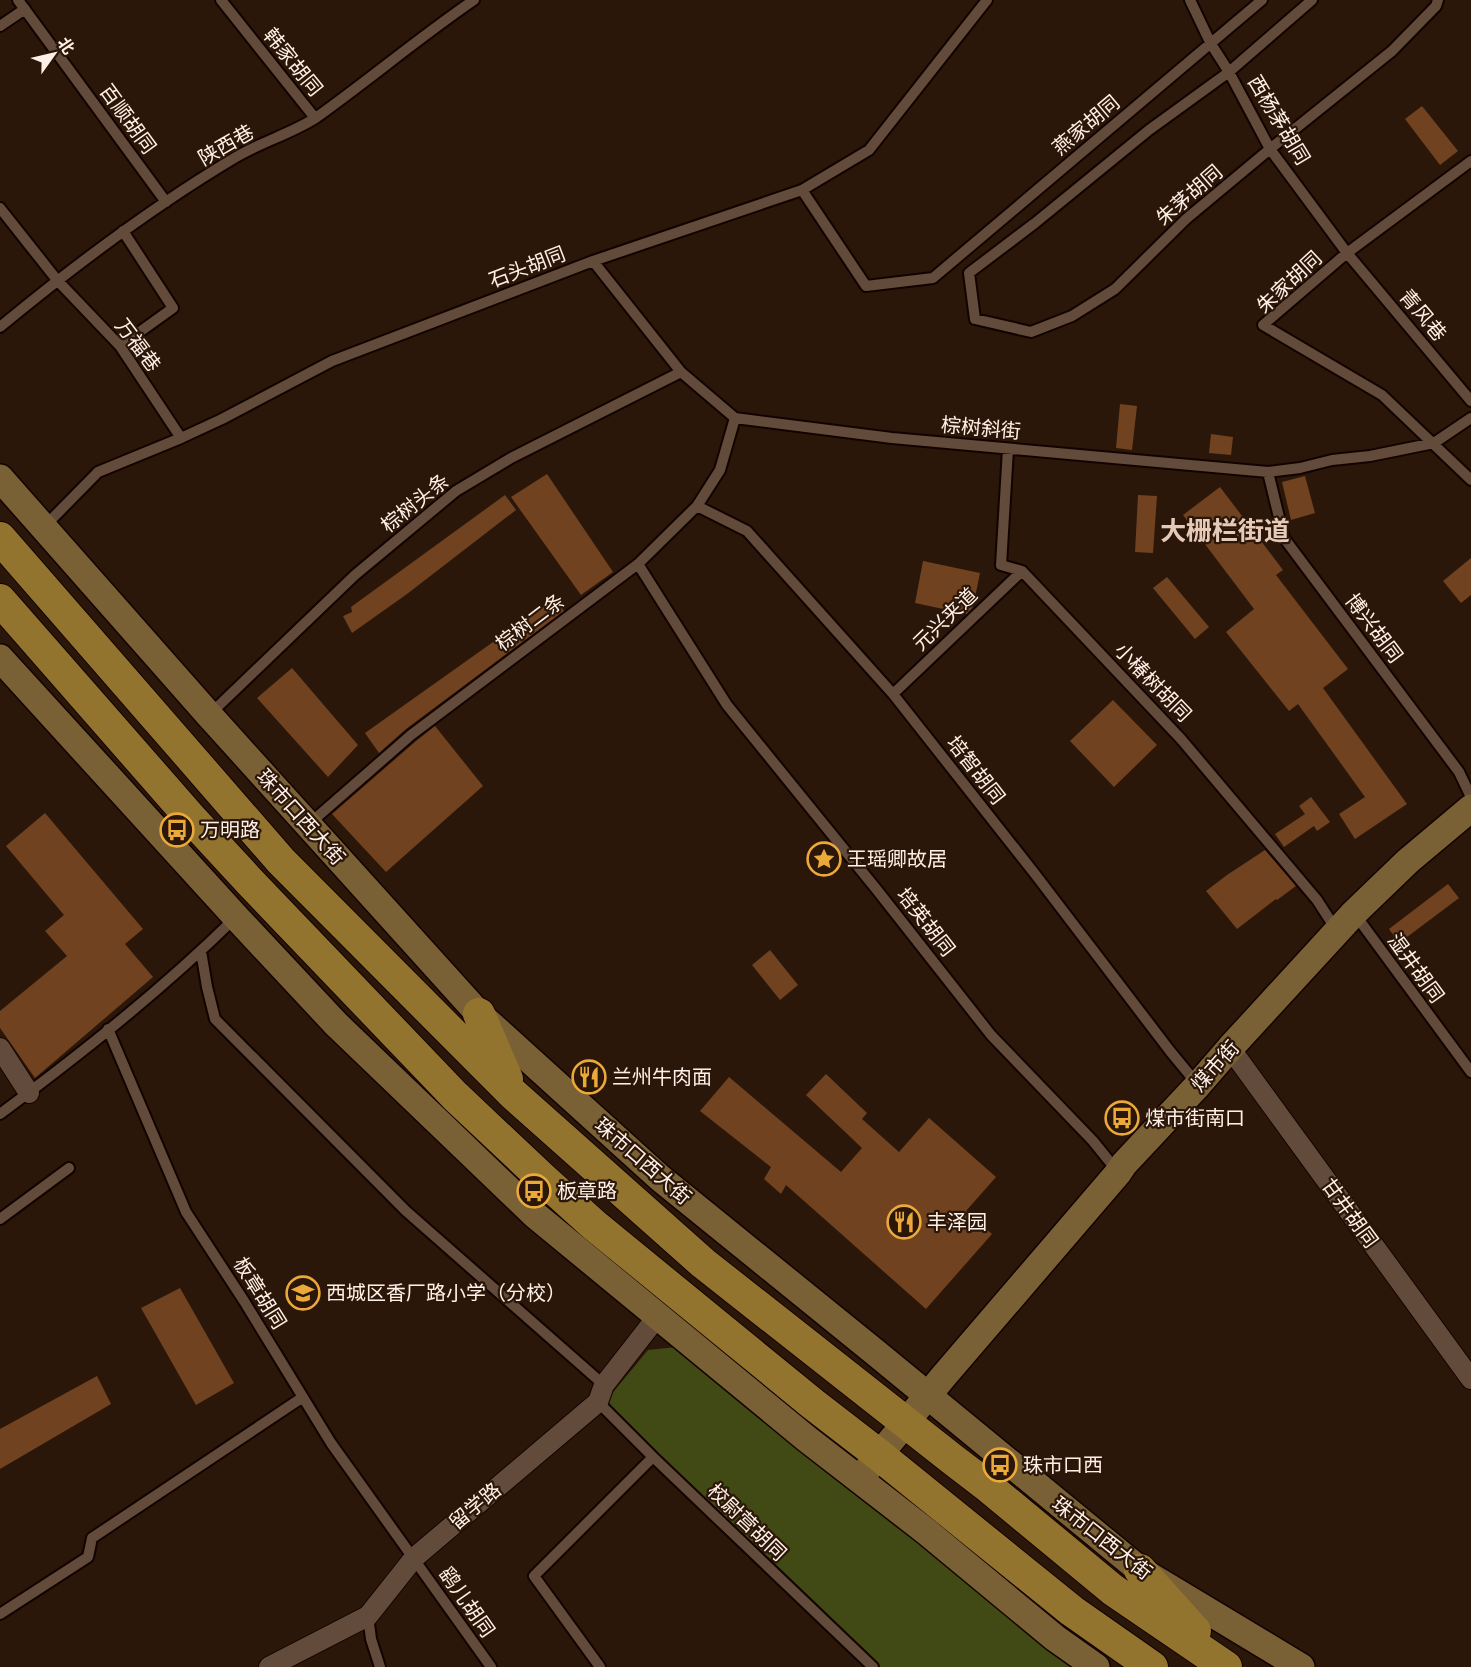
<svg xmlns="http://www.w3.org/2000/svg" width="1471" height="1667" viewBox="0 0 1471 1667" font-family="'DejaVu Sans','Noto Sans SC',sans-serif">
  <rect width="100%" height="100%" fill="#2b1709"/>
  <path fill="#414914" d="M 677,1347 L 1076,1667 L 880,1667 L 605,1402 L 648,1350 Z"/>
  <path fill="#704220" d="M 1422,106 L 1458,151 L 1440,165 L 1405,119 Z
    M 1120,404 L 1137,406 L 1132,450 L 1116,448 Z
    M 1211,434 L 1233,437 L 1231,455 L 1209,453 Z
    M 547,474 L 613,572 L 581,595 L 511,497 Z
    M 1305,476 L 1315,513 L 1291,520 L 1282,482 Z
    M 1220,487 L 1283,570 L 1276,575 L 1348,669 L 1323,688 L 1407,804 L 1355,839 L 1339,814 L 1365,797 L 1298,704 L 1289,711 L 1226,632 L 1254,609 L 1183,515 Z
    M 505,495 L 516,510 L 407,594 L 352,633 L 343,616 L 352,612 L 351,607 Z
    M 1138,495 L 1157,496 L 1153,553 L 1135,552 Z
    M 1471,558 L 1471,595 L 1461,603 L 1443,581 Z
    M 923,561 L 980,573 L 973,607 L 967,614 L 915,603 Z
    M 1167,577 L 1209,627 L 1195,639 L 1153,588 Z
    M 555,598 L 564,611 L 406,729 L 379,753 L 365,733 Z
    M 292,668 L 358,745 L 328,777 L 257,698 Z
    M 1113,700 L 1157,745 L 1114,787 L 1070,741 Z
    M 435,726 L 483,786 L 386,872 L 332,814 L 416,741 Z
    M 1311,797 L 1330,822 L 1317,831 L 1314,826 L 1284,847 L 1275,834 L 1305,814 L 1299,806 Z
    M 45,813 L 143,929 L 125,944 L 153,977 L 35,1078 L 0,1028 L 0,1011 L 67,956 L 45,931 L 64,915 L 6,846 Z
    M 1265,850 L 1296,886 L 1277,900 L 1276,899 L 1237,929 L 1206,891 L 1227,875 Z
    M 1448,884 L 1459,898 L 1399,943 L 1389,929 Z
    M 770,950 L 798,985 L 780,1000 L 752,965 Z
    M 826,1074 L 867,1113 L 862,1119 L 899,1152 L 929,1118 L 996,1177 L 966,1211 L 992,1234 L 926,1309 L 786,1185 L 781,1194 L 764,1179 L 771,1167 L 700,1111 L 729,1077 L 841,1172 L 862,1148 L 806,1095 Z
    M 180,1288 L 234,1383 L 196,1405 L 141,1308 Z
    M 97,1376 L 111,1404 L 0,1469 L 0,1429 Z"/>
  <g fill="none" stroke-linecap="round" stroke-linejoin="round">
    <defs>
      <path id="lane" d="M 18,0 L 166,202
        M 221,0 L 315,118
        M 1190,0 L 1211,44 L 1229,72 L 1270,149 L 1347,253 L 1471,401
        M 1312,0 L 1229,72 L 1149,130 L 1035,223 L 969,273 L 975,319 L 1031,332 L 1072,316 L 1115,289 L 1186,219 L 1270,149 L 1392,51 L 1436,6 L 1438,0
        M 0,26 L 25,9
        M 1471,161 L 1347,253 L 1263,325 L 1382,395 L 1471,480
        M 802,190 L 866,286 L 933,278 L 1262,0
        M 0,208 L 57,280 L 120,346 L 181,438
        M 593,261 L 681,372 L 735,418 L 892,438 L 1268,472 L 1300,468 L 1332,460 L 1370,456 L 1434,443 L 1471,418
        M 0,327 C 75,265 152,207 236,157 C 261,142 293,133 317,117 C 370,79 420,37 474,0
        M 120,346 L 173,308 L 123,231
        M 1008,449 L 1001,565 L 1022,571 L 1181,739 L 1317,900 L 1337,931
        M 1268,472 L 1284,538 L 1459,772 L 1471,797
        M 697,506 L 747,531 L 893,694 L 1035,874 L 1170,1051 L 1198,1085
        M 44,527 L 98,472 L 181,438 L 222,419 L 332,361 L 593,261 L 802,190 L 869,150 L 987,0
        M 638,564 L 727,705 L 877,890 L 991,1035 L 1093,1141 L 1118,1172
        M 893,694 L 1022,571
        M 209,715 L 355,575 L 456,491 L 511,458 L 681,372
        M 309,824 L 411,735 L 638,564 L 697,506 L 720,470 L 735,418
        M 1354,913 L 1471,1072
        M 201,951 L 207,987 L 215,1019 L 406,1211 L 604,1385
        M 108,1029 L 186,1212 L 244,1301 L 331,1443 L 491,1667
        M 0,1114 C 82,1053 163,989 236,917
        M 0,1219 L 69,1168
        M 598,1402 L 653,1457 L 873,1667
        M 0,1614 L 88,1557 L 92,1538 L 303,1397
        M 368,1616 L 371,1639 L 380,1667
        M 600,1667 L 534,1576 L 653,1457"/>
      <path id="street" d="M 0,1048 L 29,1093
        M 1230,1048 L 1471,1379
        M 269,1667 L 368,1616 L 414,1558 L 598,1402 L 604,1385 L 657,1317"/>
      <path id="secondary" d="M 0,478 L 209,715 L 479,1014 L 660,1178 L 876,1353 L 1140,1570 L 1301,1667
        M 0,658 L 236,917 L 336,1024 L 535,1215 L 807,1439 L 927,1532 L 1055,1638 L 1096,1667
        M 866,1471 L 943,1377 L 1118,1173 L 1124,1164 L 1198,1085 L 1230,1048 L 1354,913 L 1408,861 L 1471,808"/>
      <path id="primary" d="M 0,538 L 281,861 L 513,1094 L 703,1263 L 952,1459 L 986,1485 L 1113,1590 L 1226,1667
        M 0,600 L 190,817 L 251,883 L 455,1096 L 543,1179 L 594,1225 L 813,1404 L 879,1455 L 1072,1611 L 1152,1667
        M 479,1014 L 507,1079
        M 1140,1570 L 1195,1631"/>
    </defs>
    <use href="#lane" stroke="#130300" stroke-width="14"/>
    <use href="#street" stroke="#130300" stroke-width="22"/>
    <use href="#secondary" stroke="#130300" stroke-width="30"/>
    <use href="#primary" stroke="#130300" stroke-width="34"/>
    <use href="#lane" stroke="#624b3b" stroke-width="10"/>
    <use href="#street" stroke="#624b3b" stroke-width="20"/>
    <use href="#secondary" stroke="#7a6035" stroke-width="27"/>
    <use href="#primary" stroke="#93742f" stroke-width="32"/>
  </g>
  <defs>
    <symbol id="bus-ring" viewBox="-11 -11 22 22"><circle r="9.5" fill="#2b1709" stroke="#eba93a" stroke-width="1.5"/><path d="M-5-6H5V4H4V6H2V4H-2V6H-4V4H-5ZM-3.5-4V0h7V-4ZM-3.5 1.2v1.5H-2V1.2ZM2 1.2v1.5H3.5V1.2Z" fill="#eba93a"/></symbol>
    <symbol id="sight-ring" viewBox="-11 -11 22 22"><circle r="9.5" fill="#2b1709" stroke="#eba93a" stroke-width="1.5"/><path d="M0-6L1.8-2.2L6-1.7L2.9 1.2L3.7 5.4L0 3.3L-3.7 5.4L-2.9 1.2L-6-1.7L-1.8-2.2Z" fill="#eba93a"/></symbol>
    <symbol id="restaurant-ring" viewBox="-11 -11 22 22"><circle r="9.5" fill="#2b1709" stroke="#eba93a" stroke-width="1.5"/><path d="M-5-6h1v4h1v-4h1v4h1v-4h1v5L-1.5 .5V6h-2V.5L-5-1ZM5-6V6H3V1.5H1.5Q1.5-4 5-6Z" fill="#eba93a"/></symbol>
    <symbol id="school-ring" viewBox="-11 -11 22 22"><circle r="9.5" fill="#2b1709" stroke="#eba93a" stroke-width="1.5"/><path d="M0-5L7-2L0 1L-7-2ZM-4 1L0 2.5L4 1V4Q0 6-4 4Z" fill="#eba93a"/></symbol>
  </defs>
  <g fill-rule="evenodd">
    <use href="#bus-ring" x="158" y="811" width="38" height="38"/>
    <use href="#sight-ring" x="805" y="840" width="38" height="38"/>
    <use href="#restaurant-ring" x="570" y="1058" width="38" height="38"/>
    <use href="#bus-ring" x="1103" y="1099" width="38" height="38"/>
    <use href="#bus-ring" x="515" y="1172" width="38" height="38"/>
    <use href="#restaurant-ring" x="885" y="1203" width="38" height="38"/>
    <use href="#school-ring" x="284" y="1274" width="38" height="38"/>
    <use href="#bus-ring" x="981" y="1446" width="38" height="38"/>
  </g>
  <g text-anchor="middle" stroke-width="4.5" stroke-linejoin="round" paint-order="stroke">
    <g font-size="20" fill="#fff0e7" stroke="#2b1709">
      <text transform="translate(293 62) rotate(51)" y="7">韩家胡同</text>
      <text transform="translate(128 119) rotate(54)" y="7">百顺胡同</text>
      <text transform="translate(1279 120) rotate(59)" y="7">西杨茅胡同</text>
      <text transform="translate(1086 125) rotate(-40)" y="7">燕家胡同</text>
      <text transform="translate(226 145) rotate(-30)" y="7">陕西巷</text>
      <text transform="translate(1189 195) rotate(-41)" y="7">朱茅胡同</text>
      <text transform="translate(527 267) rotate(-21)" y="7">石头胡同</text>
      <text transform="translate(1289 282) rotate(-43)" y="7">朱家胡同</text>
      <text transform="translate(1423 315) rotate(50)" y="7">青风巷</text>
      <text transform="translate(138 345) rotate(53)" y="7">万福巷</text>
      <text transform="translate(981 428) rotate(5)" y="7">棕树斜街</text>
      <text transform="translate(415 503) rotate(-39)" y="7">棕树头条</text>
      <text transform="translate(945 619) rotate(-44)" y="7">元兴夹道</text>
      <text transform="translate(530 622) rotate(-37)" y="7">棕树二条</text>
      <text transform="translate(1374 628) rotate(53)" y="7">博兴胡同</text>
      <text transform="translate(1153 682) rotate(46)" y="7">小椿树胡同</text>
      <text transform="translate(976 770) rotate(52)" y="7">培智胡同</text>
      <text transform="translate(301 817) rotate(48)" y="7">珠市口西大街</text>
      <text transform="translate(926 922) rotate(52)" y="7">培英胡同</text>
      <text transform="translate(1416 968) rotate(54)" y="7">湿井胡同</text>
      <text transform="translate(1215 1066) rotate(-48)" y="7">煤市街</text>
      <text transform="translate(643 1161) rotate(41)" y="7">珠市口西大街</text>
      <text transform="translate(1350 1213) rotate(54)" y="7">甘井胡同</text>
      <text transform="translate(260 1293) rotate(58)" y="7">板章胡同</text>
      <text transform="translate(475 1506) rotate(-40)" y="7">留学路</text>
      <text transform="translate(747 1522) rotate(44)" y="7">校尉营胡同</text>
      <text transform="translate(1102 1538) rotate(38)" y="7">珠市口西大街</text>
      <text transform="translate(467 1602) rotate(55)" y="7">鹞儿胡同</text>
    </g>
    <g font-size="20" fill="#fff0e7" stroke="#2b1709" text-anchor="start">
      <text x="200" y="837">万明路</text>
      <text x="847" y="866">王瑶卿故居</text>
      <text x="612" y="1084">兰州牛肉面</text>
      <text x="1145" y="1125">煤市街南口</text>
      <text x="557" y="1198">板章路</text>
      <text x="927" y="1229">丰泽园</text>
      <text x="326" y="1300">西城区香厂路小学（分校）</text>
      <text x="1023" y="1472">珠市口西</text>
    </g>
    <g font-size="26" font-weight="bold" fill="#e6cab8" stroke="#2b1709">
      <text x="1225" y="540">大栅栏街道</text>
    </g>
  </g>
  <g transform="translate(54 54) rotate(56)" stroke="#2b1709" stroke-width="4.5" paint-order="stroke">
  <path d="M0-4.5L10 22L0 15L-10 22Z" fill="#fff0e7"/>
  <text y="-9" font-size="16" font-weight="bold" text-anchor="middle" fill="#fff0e7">北</text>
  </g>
</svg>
